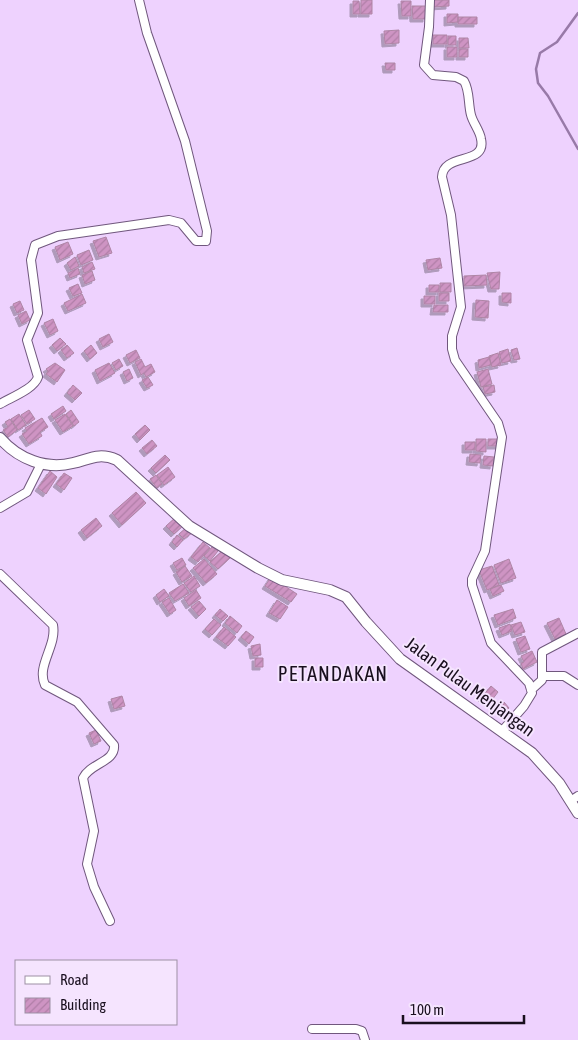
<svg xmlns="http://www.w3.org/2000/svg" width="578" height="1040" viewBox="0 0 578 1040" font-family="'Asap Condensed',sans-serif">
  <defs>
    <pattern id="building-hatch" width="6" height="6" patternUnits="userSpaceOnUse" patternTransform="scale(1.25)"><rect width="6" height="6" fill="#ce94c3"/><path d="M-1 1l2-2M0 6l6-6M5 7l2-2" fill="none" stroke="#b07ea7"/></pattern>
    <filter id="shadow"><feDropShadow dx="-3" dy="3" stdDeviation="0" flood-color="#0004"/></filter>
  </defs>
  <rect width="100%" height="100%" fill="#eed2fe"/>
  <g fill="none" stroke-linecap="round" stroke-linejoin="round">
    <path stroke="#987aa8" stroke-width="2.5" d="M 578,13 L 557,42 L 540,53 L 536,69 L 538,83 L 548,96 L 578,149"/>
  </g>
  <path fill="url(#building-hatch)" stroke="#ae85a5" filter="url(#shadow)" d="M 361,0 L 372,0 L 372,14 L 361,14 Z
    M 433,0 L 449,0 L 449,6 L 433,7 Z
    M 353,1 L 359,1 L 360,14 L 353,14 Z
    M 401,1 L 411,1 L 411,16 L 402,16 Z
    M 412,6 L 426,6 L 426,19 L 413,19 Z
    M 447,14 L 458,14 L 458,22 L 447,23 Z
    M 458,17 L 477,17 L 477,24 L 458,24 Z
    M 399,30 L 399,43 L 385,44 L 384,31 Z
    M 433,35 L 447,35 L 447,44 L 433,44 Z
    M 448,36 L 456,36 L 456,45 L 448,45 Z
    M 459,38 L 468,38 L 469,48 L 459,48 Z
    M 447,47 L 457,47 L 457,57 L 447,57 Z
    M 459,49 L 468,49 L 468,57 L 459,57 Z
    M 385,63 L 395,63 L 395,70 L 386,70 Z
    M 106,237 L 112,253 L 99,257 L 93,241 Z
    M 68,242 L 73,254 L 60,260 L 55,247 Z
    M 89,250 L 93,260 L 81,265 L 77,255 Z
    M 75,257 L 79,266 L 71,270 L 67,263 Z
    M 440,258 L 442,268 L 428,270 L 426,260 Z
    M 92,262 L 95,269 L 84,273 L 82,267 Z
    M 78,268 L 80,274 L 70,278 L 68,273 Z
    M 92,271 L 95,280 L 85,284 L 82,275 Z
    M 500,272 L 499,289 L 491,289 L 487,273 Z
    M 486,275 L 487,285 L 464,286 L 464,276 Z
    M 440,283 L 451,283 L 451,292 L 440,292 Z
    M 78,284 L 82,293 L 73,296 L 69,288 Z
    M 429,285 L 439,285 L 439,292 L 429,292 Z
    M 439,293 L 449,293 L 449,301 L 439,301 Z
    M 502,293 L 511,293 L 511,303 L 502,302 Z
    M 82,294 L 86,303 L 68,311 L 64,303 Z
    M 424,296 L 435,296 L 435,304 L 424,304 Z
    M 476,300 L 489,301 L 488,318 L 475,317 Z
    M 20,301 L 24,310 L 17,313 L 13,304 Z
    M 434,305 L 448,305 L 448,312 L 433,312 Z
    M 26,311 L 30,320 L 22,324 L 18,315 Z
    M 53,319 L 58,331 L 50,335 L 44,323 Z
    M 109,334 L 113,342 L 103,347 L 99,339 Z
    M 60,338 L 66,344 L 57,351 L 52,345 Z
    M 67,345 L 74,353 L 67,358 L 61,350 Z
    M 91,345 L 97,353 L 90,359 L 84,351 Z
    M 517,348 L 520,359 L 514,360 L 511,350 Z
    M 508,349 L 511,361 L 502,363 L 499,352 Z
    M 136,350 L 140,358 L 130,363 L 126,355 Z
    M 498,353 L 501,365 L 492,367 L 489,356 Z
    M 489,357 L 491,365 L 479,368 L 478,360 Z
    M 119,359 L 123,366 L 116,370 L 112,363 Z
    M 141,359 L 145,367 L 151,364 L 155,372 L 146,377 L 144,373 L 141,375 L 135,362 Z
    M 55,363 L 65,370 L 57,382 L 46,374 L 48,371 L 46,369 Z
    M 109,363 L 115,373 L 100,381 L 95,370 Z
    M 129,369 L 133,378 L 127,381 L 123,372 Z
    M 488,369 L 492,384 L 481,387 L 477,372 Z
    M 148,377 L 153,385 L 147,388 L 142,380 Z
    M 73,385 L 82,393 L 75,400 L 67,393 Z
    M 494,385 L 495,392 L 485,394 L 483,387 Z
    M 63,406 L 66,411 L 54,419 L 51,414 Z
    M 29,410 L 35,419 L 27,424 L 21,415 Z
    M 71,410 L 79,422 L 74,426 L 66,414 Z
    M 19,414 L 26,425 L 18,430 L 11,419 Z
    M 65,414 L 73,426 L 63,432 L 55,420 Z
    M 42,418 L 48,427 L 40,432 L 42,436 L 29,444 L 22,434 L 27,431 L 25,428 Z
    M 10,419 L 17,430 L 8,437 L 3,430 L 8,427 L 5,422 Z
    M 145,425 L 150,430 L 140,440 L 135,434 Z
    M 476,439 L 486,439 L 486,452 L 476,451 Z
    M 488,439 L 499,439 L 499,446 L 488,446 Z
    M 152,440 L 157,446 L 147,454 L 142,448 Z
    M 465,442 L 475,442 L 475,450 L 465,450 Z
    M 470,454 L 481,455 L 480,463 L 469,462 Z
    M 165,455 L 170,460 L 156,473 L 151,468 Z
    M 484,456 L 494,457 L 493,466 L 483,465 Z
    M 168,467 L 175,477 L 164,485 L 157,475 Z
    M 50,471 L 57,477 L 46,494 L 38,488 Z
    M 64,473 L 72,478 L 64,490 L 56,484 Z
    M 156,475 L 162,484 L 157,488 L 150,479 Z
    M 136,492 L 146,503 L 122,525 L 112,513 Z
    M 176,517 L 184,525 L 174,534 L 166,526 Z
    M 96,518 L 102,526 L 87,538 L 81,530 Z
    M 187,527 L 192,533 L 184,539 L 179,534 Z
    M 177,535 L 183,540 L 177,547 L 172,542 Z
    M 203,542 L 210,548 L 198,562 L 191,557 Z
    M 212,547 L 218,551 L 210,561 L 204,556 Z
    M 223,550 L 230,558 L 218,569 L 210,562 Z
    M 182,558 L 186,565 L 177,570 L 173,563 Z
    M 204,559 L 217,574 L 206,583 L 193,568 Z
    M 509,559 L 516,578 L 501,583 L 494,565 Z
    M 185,566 L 192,576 L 182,582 L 176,572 Z
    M 492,566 L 499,585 L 487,590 L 479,570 Z
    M 194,576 L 200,586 L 191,592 L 184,583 Z
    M 271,577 L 297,594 L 291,602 L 265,586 Z
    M 183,584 L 189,593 L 175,601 L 169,593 Z
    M 501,585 L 504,591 L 493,596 L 490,589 Z
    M 164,589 L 169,596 L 160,602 L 156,595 Z
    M 196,590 L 201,598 L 189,606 L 184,598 Z
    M 169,598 L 176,610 L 170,614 L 162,602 Z
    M 277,600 L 288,607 L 280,619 L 269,613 Z
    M 199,601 L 206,609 L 199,616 L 191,607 Z
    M 220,609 L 228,616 L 223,621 L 215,615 Z
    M 513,609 L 516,618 L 498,625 L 494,615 Z
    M 230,616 L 242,626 L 237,633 L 225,623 Z
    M 559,618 L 566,634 L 555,639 L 547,623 Z
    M 214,619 L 221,625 L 212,635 L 205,629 Z
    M 521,622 L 525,632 L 515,635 L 511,625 Z
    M 510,624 L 512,631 L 502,635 L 499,628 Z
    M 224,627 L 236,637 L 228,646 L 216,637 Z
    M 246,631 L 254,637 L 249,644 L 241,637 Z
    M 525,636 L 530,649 L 521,652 L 516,639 Z
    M 260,644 L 261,655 L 253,656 L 251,646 Z
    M 532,651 L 537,662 L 523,669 L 521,663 L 524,662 L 521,656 Z
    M 255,658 L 263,658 L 263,667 L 255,667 Z
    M 491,686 L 498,692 L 489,704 L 481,698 Z
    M 122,696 L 125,706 L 114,709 L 111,699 Z
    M 504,702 L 509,708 L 502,714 L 496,708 Z
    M 96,730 L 101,741 L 94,744 L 89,733 Z"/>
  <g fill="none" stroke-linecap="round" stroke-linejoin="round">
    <defs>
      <path id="street" d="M 430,0 L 429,27 L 424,65 L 433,75 L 456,77 L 464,81 C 470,91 468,104 471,115 C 473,123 480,131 481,139 C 487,166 443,152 442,177 L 451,215 L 461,307 L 452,336 L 452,349 L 455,360 L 498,423 L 502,437 L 485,551 L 472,579 L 472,585 L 491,643 L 529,683 L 532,693 L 524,706 L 503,730
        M 0,404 C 12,397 34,389 38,377 L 27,340 L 38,313 L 31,260 L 35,245 L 58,236 L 169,220 L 181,223 L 196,241 L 206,241 L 207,231 L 185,141 L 147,33 L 139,0
        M 0,508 L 27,492 L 41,464
        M 0,574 L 53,625 C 57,646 36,666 45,685 L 77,702 L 114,745 C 116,762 90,763 83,778 L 94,831 L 87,864 L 94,887 L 110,921
        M 543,676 L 564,676 L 578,685
        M 531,690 L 542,680 L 542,652 L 578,633
        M 572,800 L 578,796
        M 312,1029 L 356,1029 L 362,1031 L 365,1040"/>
      <path id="secondary" d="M 0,438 C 18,459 46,470 73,463 C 90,459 99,452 117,460 L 189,526 L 258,568 L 282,580 L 330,590 L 346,597 L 366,622 L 400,659 L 532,753 L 559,783 L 578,813"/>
    </defs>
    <use href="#street" stroke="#70577d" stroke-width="10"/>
    <use href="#secondary" stroke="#70577d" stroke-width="12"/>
    <use href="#street" stroke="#fff" stroke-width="8"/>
    <use href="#secondary" stroke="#fff" stroke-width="10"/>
  </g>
  <g text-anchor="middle" stroke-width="4" stroke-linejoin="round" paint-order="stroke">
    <g font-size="18" fill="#190f1e" stroke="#f5e4fe">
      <text transform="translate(470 687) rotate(36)" y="6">Jalan Pulau Menjangan</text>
    </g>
    <g font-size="20" letter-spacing="1" fill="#190f1e" stroke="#f5e4fe">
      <text x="333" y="681">PETANDAKAN</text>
    </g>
  </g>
  <rect x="15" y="960" width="162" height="65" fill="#f5e4fe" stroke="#9d8fa4"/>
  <rect x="25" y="976" width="25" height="8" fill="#ffffff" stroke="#9d8fa4"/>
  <text x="60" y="985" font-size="15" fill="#190f1e">Road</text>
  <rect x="25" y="998" width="25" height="15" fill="url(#building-hatch)" stroke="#9d8fa4"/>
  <text x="60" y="1010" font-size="15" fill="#190f1e">Building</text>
  <path d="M403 1015v8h121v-8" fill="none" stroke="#190f1e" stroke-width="2.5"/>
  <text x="410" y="1015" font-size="15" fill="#190f1e" stroke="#f5e4fe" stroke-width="4" paint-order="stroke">100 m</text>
</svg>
